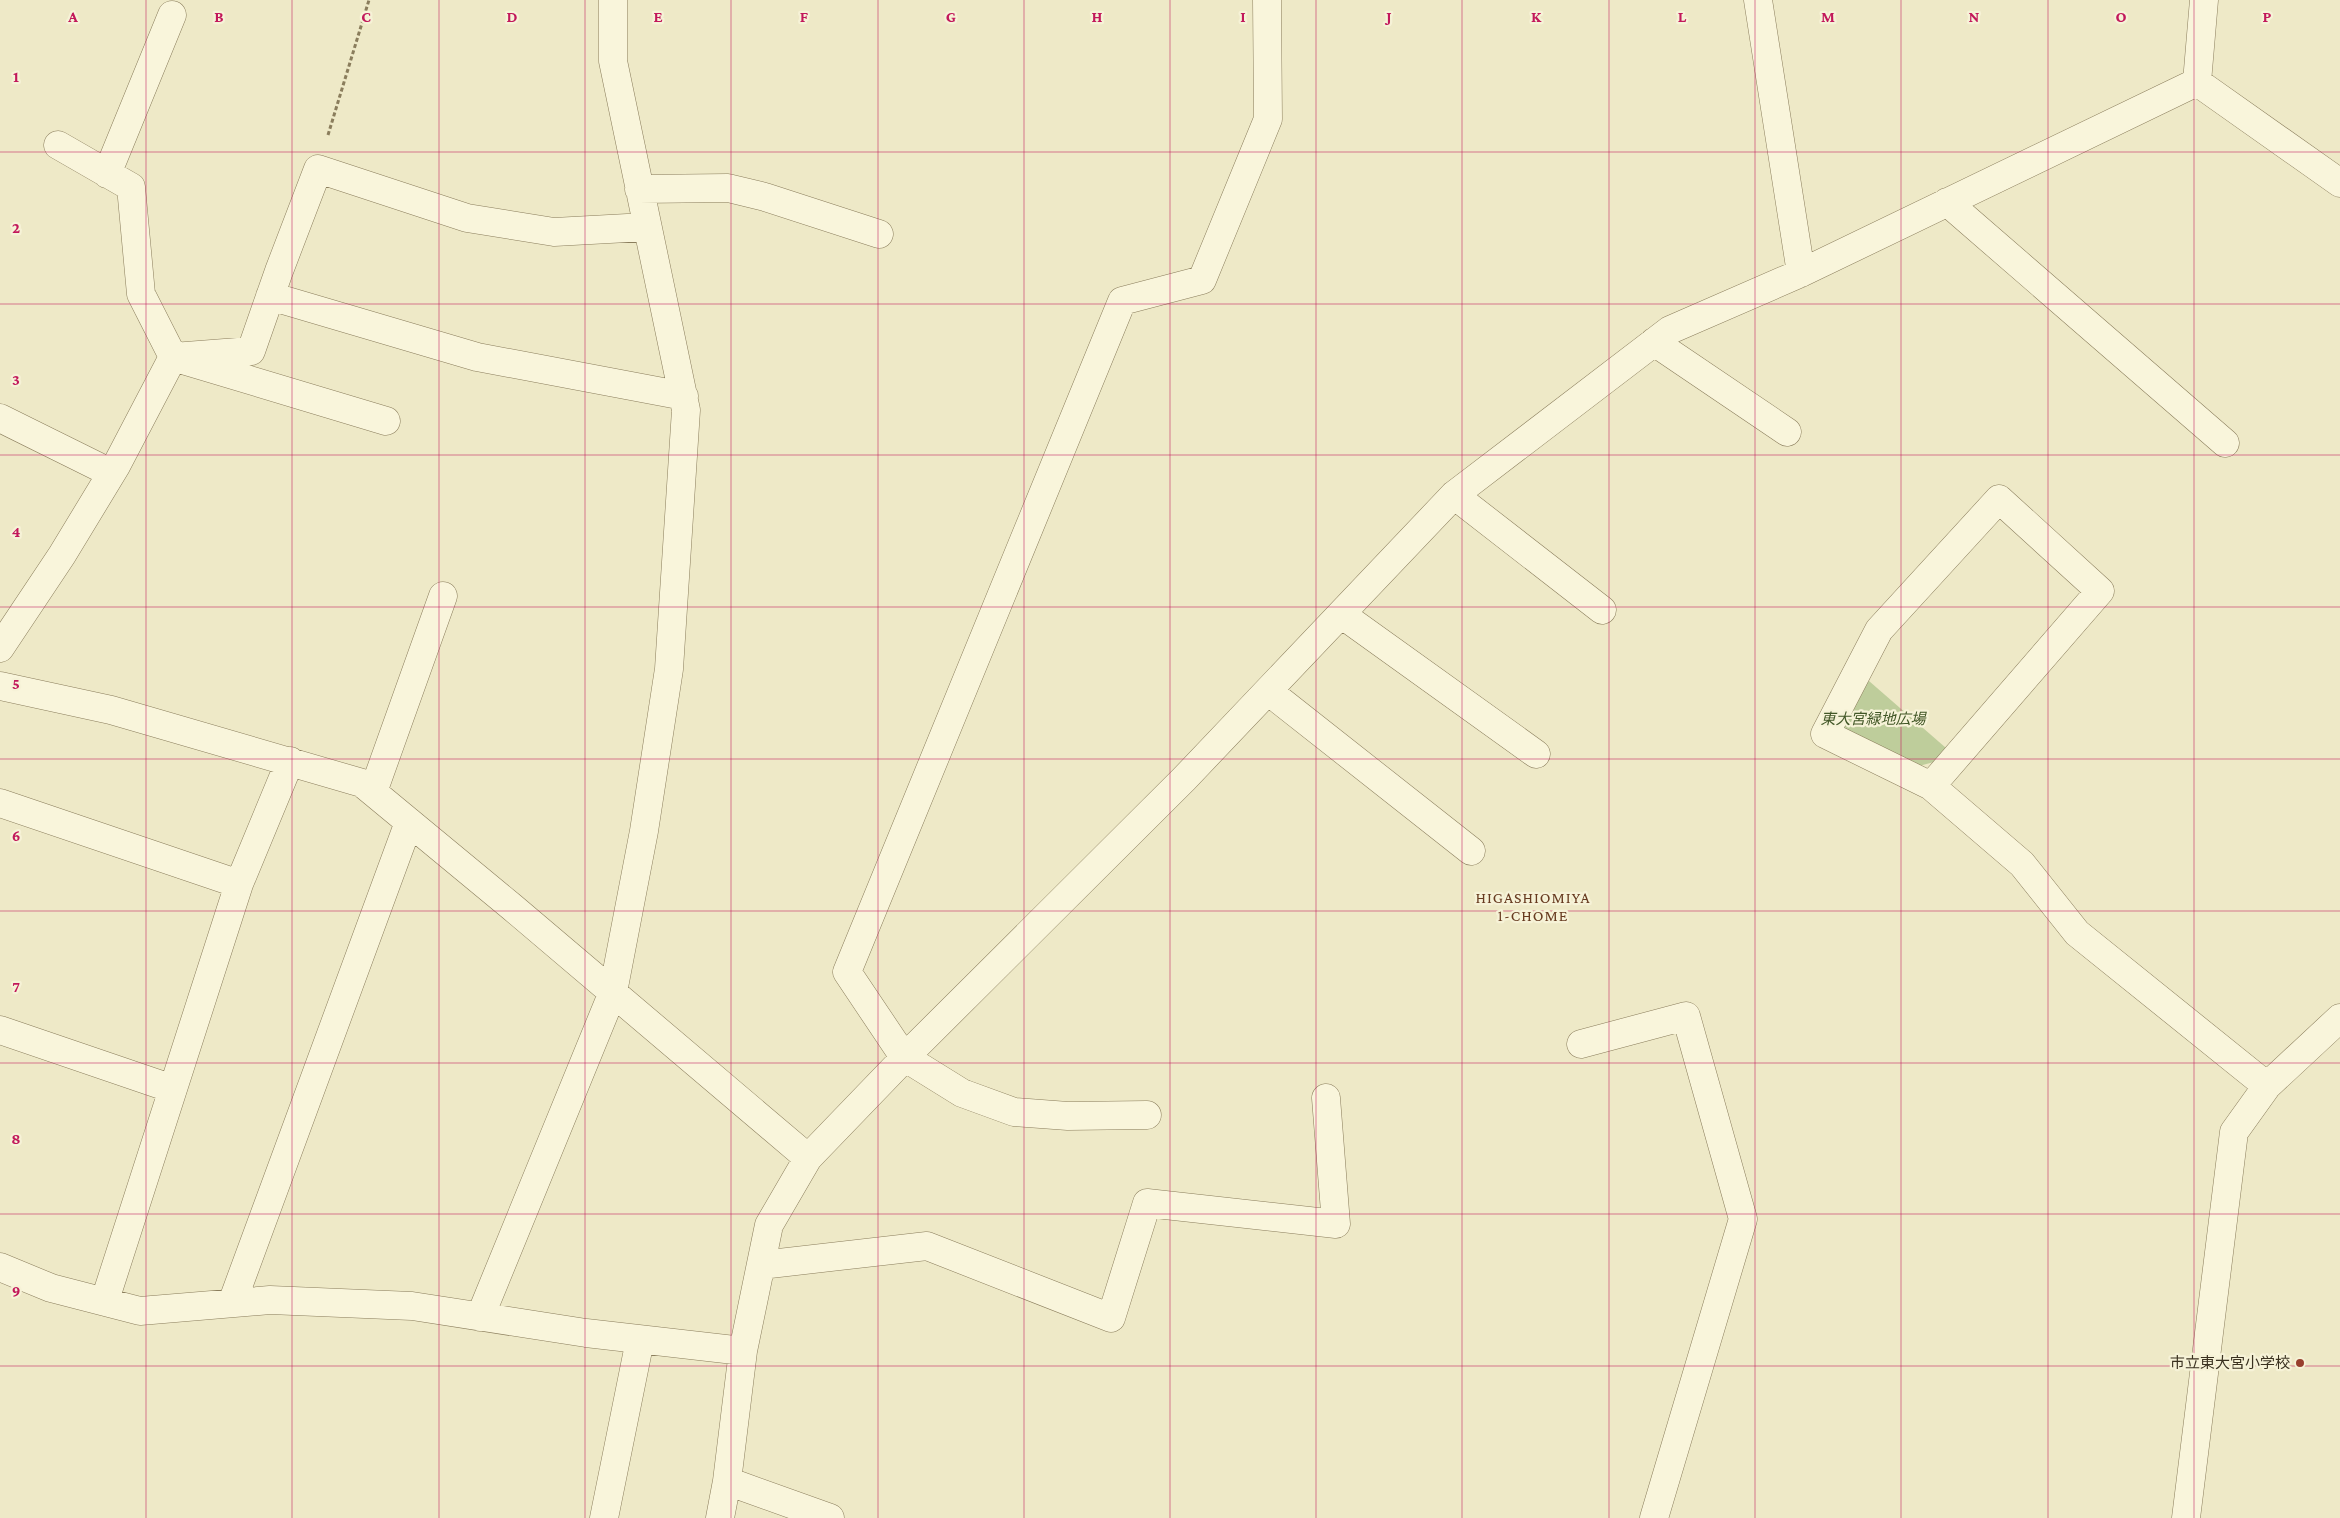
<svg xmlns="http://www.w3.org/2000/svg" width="2340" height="1518" viewBox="0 0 2340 1518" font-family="'Crimson Pro','Noto Sans JP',serif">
  <rect width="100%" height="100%" fill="#eee9c7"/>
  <path fill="#becd9b" d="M 1869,681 L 1946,748 L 1934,762 L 1915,767 L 1843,734 L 1846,710 Z"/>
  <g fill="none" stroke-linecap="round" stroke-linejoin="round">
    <defs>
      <path id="street" d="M 1758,0 L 1801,273
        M 2197,82 L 2340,183
        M 2197,82 L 2204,0
        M 58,145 L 131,187 L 141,294 L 173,357 L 386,421
        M 107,174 L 172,15
        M 639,189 L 728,188 L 765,197 L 879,234
        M 1947,202 L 2225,443
        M 270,296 L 477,357 L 684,396
        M 1654,342 L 1787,432
        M 0,418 L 111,473
        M 1454,495 L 1602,610
        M 1341,614 L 1536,754
        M 0,648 L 62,555 L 116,466 L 173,357 L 251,351 L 279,271 L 318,169 L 467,218 L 554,232 L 646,227
        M 0,686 L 111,710 L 362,783 L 512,907 L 808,1158
        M 1268,691 L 1471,851
        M 1931,786 L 2100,591 L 1999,499 L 1879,630 L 1825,734 L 1931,786 L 2022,864 L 2077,933 L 2267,1086
        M 373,792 L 443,596
        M 0,803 L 239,884
        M 0,1030 L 173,1089
        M 1581,1044 L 1686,1016 L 1743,1219 L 1654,1518
        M 1147,1115 L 1068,1116 L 1014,1112 L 962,1093 L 904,1057 L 847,972 L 1122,301 L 1202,280 L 1268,119 L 1267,0
        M 761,1265 L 927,1246 L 1111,1318 L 1147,1203 L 1336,1224 L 1326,1098
        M 0,1267 L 51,1288 L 140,1311 L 270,1300 L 412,1306 L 586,1333 L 743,1351
        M 105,1300 L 239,884 L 290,761
        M 232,1303 L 409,822
        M 480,1317 L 613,992 L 644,831 L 669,669 L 686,410 L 613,61 L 613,0
        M 727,1481 L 830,1518
        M 604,1518 L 640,1340
        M 720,1518 L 727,1481 L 743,1351 L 769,1225 L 808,1158 L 914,1048 L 1184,779 L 1454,495 L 1670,330 L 1801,273 L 2197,82
        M 2186,1518 L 2234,1132 L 2267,1086 L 2340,1018"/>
    </defs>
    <use href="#street" stroke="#8a7d5c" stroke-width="29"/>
    <path stroke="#8a7d5c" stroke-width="3" stroke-dasharray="4 2.5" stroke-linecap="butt" d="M 328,135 L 369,0"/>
    <use href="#street" stroke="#f9f5db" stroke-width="28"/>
  </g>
  <path fill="none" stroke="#c2185b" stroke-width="1" stroke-opacity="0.55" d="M 146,0 L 146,1518M 292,0 L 292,1518M 439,0 L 439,1518M 585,0 L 585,1518M 731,0 L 731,1518M 878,0 L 878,1518M 1024,0 L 1024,1518M 1170,0 L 1170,1518M 1316,0 L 1316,1518M 1462,0 L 1462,1518M 1609,0 L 1609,1518M 1755,0 L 1755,1518M 1901,0 L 1901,1518M 2048,0 L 2048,1518M 2194,0 L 2194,1518M 0,152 L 2340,152M 0,304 L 2340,304M 0,455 L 2340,455M 0,607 L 2340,607M 0,759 L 2340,759M 0,911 L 2340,911M 0,1063 L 2340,1063M 0,1214 L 2340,1214M 0,1366 L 2340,1366"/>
  <circle fill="#983f2d" stroke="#f6f2d7" stroke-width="2" cx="2300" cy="1363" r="5"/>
  <g text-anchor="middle" stroke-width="4.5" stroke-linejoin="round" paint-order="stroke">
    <g font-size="15" font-style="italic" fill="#425727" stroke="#f6f2d7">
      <text x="1873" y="724">東大宮緑地広場</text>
    </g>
    <g font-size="15" fill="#3a3120" stroke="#f6f2d7" text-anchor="end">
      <text x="2290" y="1368">市立東大宮小学校</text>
    </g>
    <g font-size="16" letter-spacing="1" fill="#673b20" stroke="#f6f2d7">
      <text x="1533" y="903">HIGASHIOMIYA<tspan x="1533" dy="18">1-CHOME</tspan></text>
    </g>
  </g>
  <g font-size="16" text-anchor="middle" font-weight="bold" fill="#c2185b" stroke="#f6f2d7" stroke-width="4.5" stroke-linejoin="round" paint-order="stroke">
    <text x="73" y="22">A</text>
    <text x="219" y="22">B</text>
    <text x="366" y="22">C</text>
    <text x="512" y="22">D</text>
    <text x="658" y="22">E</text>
    <text x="804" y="22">F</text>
    <text x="951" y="22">G</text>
    <text x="1097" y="22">H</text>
    <text x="1243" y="22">I</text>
    <text x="1389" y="22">J</text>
    <text x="1536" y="22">K</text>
    <text x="1682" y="22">L</text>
    <text x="1828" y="22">M</text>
    <text x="1974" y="22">N</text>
    <text x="2121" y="22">O</text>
    <text x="2267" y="22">P</text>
    <text x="16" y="82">1</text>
    <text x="16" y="233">2</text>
    <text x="16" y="385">3</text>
    <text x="16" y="537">4</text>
    <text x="16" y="689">5</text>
    <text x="16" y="841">6</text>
    <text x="16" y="992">7</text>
    <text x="16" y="1144">8</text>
    <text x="16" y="1296">9</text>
  </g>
</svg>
